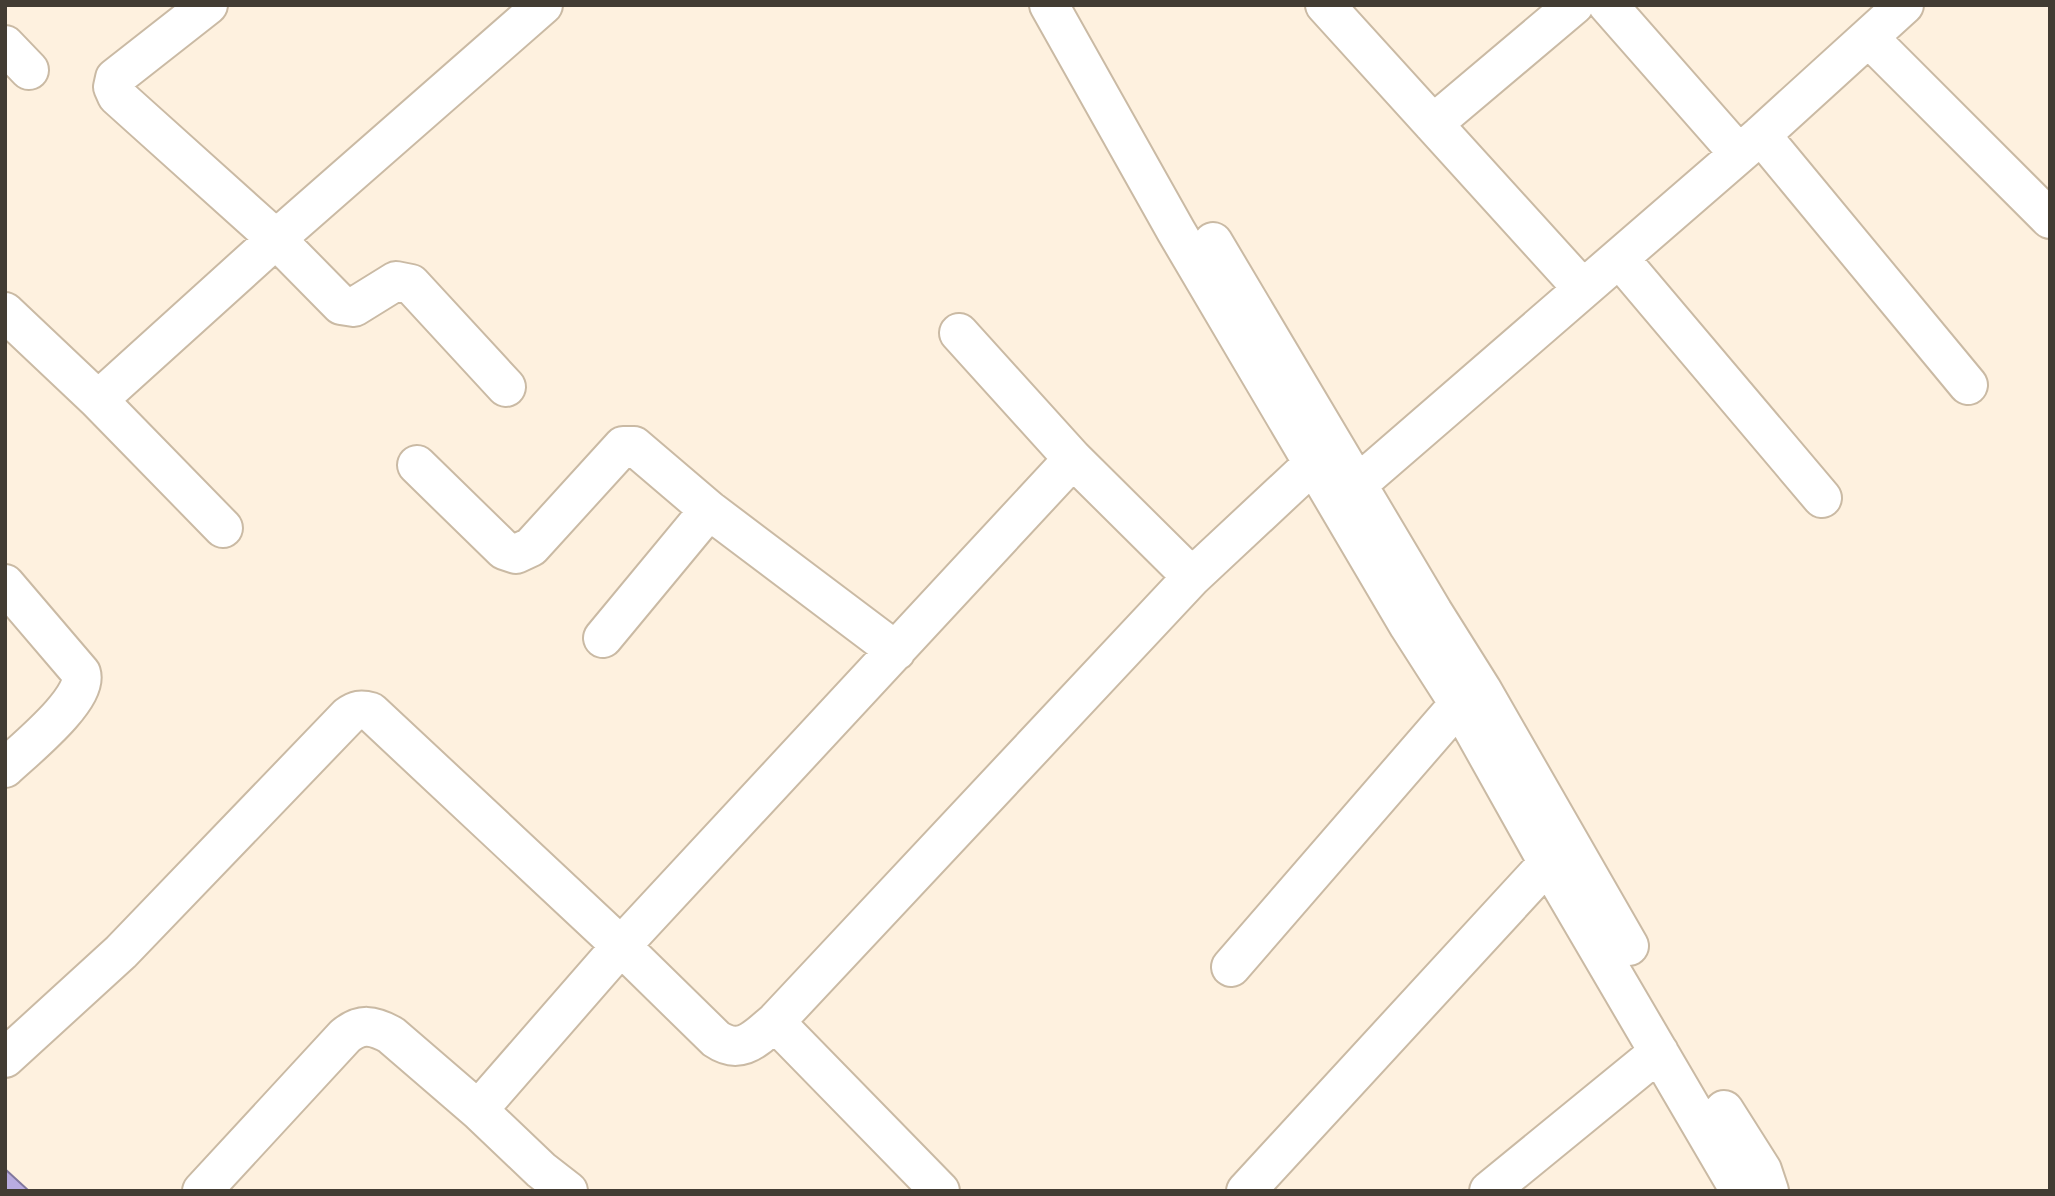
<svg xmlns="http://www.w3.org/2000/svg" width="2055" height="1196" viewBox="0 0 2055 1196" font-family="Spectral,serif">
  <rect width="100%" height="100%" fill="#fef1df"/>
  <path fill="#b9ace0" stroke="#82789d" stroke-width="2" d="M 5,1169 L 29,1191 L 5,1191 Z"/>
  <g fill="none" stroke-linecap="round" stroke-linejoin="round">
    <defs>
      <path id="minor" d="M 208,5 L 115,78 L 113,87 L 117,96 L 276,239 L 341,305 L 354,307 L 396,281 L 411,284 L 506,387
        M 1049,5 L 1176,231 L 1409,626 L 1459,704 L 1548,863 L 1740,1191
        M 1325,5 L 1583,289
        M 1608,5 L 1739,154
        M 1869,38 L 2050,219
        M 5,45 L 29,70
        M 1433,124 L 1574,5
        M 1761,135 L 1968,385
        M 1213,242 L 1433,612 L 1482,690 L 1629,946
        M 1619,258 L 1822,498
        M 5,312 L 98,400 L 223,528
        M 959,333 L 1073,459
        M 98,400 L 276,239 L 543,5
        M 417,465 L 504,550 L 516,554 L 531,547 L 623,446 L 634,446 L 709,510 L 896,651
        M 1358,484 L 1761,135 L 1904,5
        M 5,584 L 81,673 C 89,698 24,750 5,768
        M 603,638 L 709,510
        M 1231,967 L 1459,704
        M 775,1022 L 940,1191
        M 5,1058 L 121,952 L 348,716 C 356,710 361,709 371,712 L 621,946 L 716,1039 C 741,1056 756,1038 775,1022 L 1192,577
        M 1724,1110 L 1762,1170 L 1769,1191
        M 202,1191 L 345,1036 C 361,1023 373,1025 391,1035 L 478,1110
        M 568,1191 L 541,1170 L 478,1110 L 621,946 L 1073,459 L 1192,577 L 1313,464 L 1333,452
        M 1246,1191 L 1548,863
        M 1489,1191 L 1659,1052"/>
    </defs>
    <use href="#minor" stroke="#cabaa4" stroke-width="42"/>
    <use href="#minor" stroke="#fff" stroke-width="38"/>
  </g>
  <rect width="2055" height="1196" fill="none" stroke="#423c33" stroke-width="14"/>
</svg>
